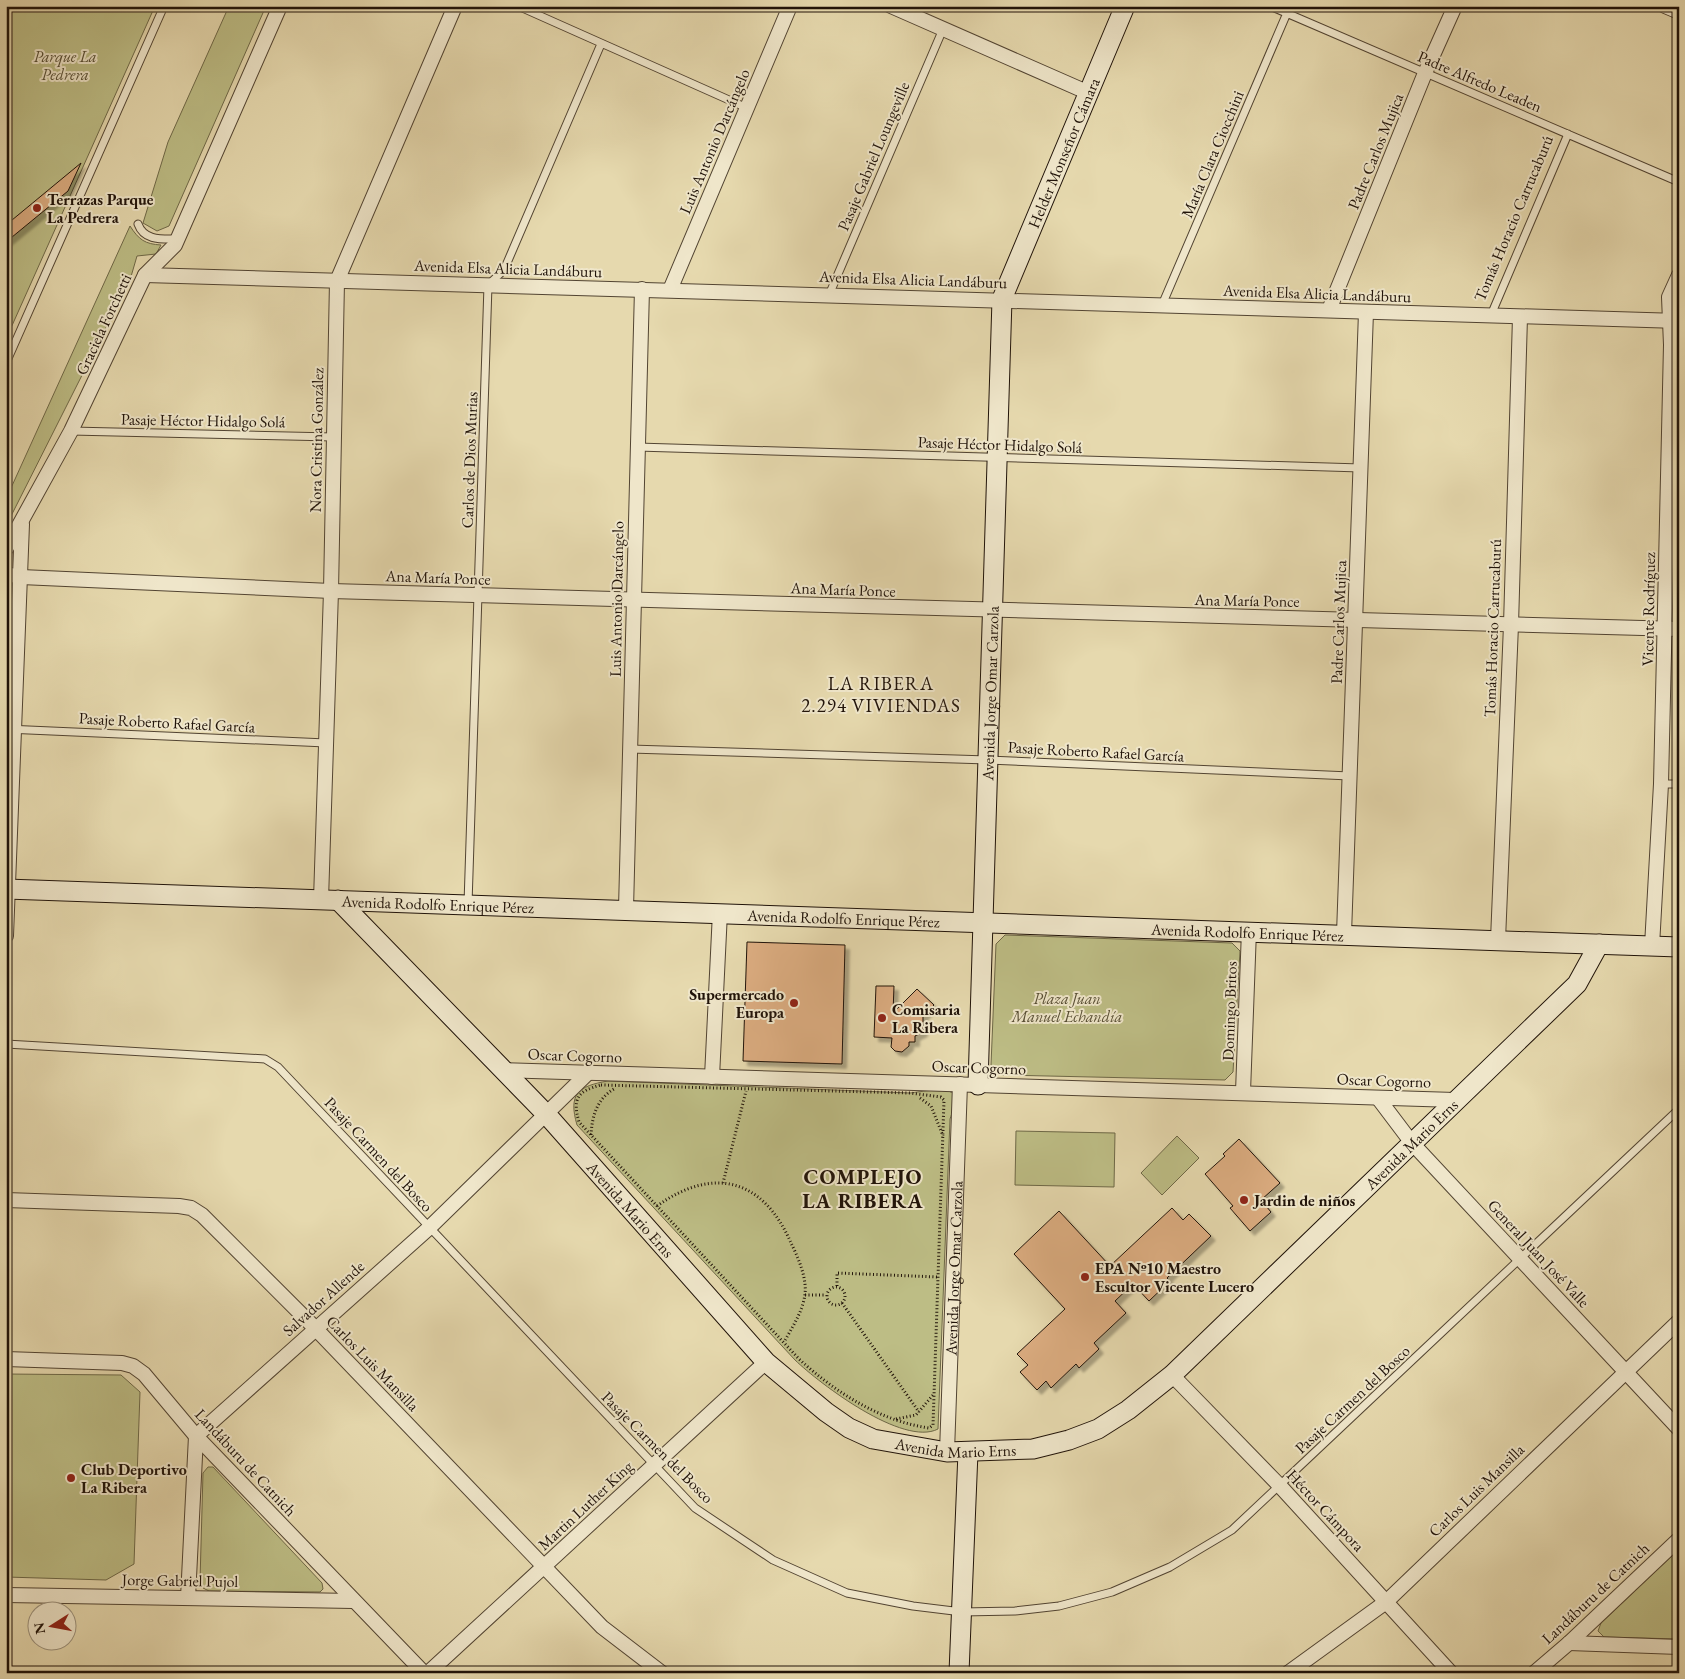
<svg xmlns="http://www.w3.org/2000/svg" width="1685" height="1679" viewBox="0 0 1685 1679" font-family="'EB Garamond',serif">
  <defs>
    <filter id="shadow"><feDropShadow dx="4.5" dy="4.5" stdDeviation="1" flood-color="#0004"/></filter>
  </defs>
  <rect width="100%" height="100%" fill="#e6d9ae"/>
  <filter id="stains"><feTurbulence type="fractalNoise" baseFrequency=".004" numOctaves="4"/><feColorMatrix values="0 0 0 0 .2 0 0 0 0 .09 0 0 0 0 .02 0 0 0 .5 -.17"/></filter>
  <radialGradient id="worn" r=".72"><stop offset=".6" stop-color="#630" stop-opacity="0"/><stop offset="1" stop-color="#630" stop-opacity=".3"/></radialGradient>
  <path fill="#bdbd85" stroke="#6e6847" d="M 6,6 L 155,6 L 6,339 Z
    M 229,6 L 266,6 L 169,226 L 157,231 L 143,223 L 168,142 Z
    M 130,226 C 139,240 145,244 161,245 L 156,254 L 137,256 L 130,280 L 6,526 L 6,499 Z
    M 1005,935 L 1232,943 L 1240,951 L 1233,1072 L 1225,1080 L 1003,1075 L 991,1065 L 996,944 Z
    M 608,1081 L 910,1093 C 919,1092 950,1086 954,1095 C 956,1102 952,1113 950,1119 L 938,1429 C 903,1447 820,1384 795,1360 L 577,1125 C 568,1094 578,1086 608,1081 Z
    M 1016,1131 L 1115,1133 L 1114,1187 L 1015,1185 Z
    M 1177,1136 L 1199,1158 L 1162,1195 L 1141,1173 Z
    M 6,1374 L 121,1375 L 140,1392 L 134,1564 L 106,1580 L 6,1577 Z
    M 208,1467 L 213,1467 L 322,1583 L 323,1589 L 320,1592 L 209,1591 L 203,1588 L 200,1581 L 203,1473 Z
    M 1679,1549 L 1679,1639 L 1604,1637 L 1598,1631 L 1601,1623 Z"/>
  <path fill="#dbac80" stroke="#201309" filter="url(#shadow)" d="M 81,163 L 68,191 L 6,242 L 6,225 Z
    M 747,942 L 845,945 L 842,1064 L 743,1061 Z
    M 876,986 L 894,986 L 893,1013 L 917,989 L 934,1005 L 923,1016 L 923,1032 L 915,1036 L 915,1042 L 909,1042 L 909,1046 L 902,1052 L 895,1051 L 891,1047 L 892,1038 L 874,1037 Z
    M 1239,1139 L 1280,1183 L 1261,1200 L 1271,1212 L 1250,1231 L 1230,1208 L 1233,1206 L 1205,1174 L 1225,1156 L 1223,1154 Z
    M 1172,1208 L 1183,1220 L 1189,1214 L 1211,1236 L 1167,1278 L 1170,1281 L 1149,1301 L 1133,1284 L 1115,1301 L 1126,1313 L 1094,1343 L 1099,1349 L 1079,1368 L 1076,1364 L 1051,1388 L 1046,1381 L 1037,1390 L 1020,1372 L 1028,1365 L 1017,1354 L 1065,1309 L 1014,1254 L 1059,1211 L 1110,1266 Z"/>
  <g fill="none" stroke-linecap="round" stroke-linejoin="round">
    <defs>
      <path id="lane" d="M 518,6 L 747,108
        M 1270,6 L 1679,182
        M 138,224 C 144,241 162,239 177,239
        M 829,295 L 943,29
        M 1162,305 L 1287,13
        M 1491,315 L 1568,134
        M 6,363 L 164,6
        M 71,431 L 334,437
        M 637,447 L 1361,468
        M 6,729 L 326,743
        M 630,749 L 988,760 L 1350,776
        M 1661,784 L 1679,784
        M 468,904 L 488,285 L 504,270 L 601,44
        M 6,1044 L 265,1059 L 278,1067 L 695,1508 L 773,1560 L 847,1593 L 913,1606 L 962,1612 L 1015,1611 L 1059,1606 L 1112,1592 L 1170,1567 L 1232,1530 L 1679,1109"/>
      <g id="street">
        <path d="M 891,6 L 1089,93"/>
        <path d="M 1665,6 L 1679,12"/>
        <path d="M 145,275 L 1679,321"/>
        <path d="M 670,290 L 790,6"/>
        <path d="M 1329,310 L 1425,73 L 1455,6"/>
        <path d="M 6,549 L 71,431 L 145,275 L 175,245 L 280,6"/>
        <path d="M 6,574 L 21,577 L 331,591 L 1679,629"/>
        <path d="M 321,900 L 331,591 L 337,281 L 455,6"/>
        <path d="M 626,909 L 642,289"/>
        <path d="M 1344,934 L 1366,312"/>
        <path d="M 6,936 L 22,524"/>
        <path d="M 1498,940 L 1511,625 L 1520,317"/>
        <path d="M 1652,946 L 1661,784 L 1671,345 L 1669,297 L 1679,275"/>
        <path d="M 503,1070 L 1455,1100"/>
        <path d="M 712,1077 L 720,912"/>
        <path d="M 1243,1092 L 1249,930"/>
        <path d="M 1378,1098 L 1412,1143 L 1679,1429"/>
        <path d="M 6,1200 L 179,1206 L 191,1208 L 202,1215 L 315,1328 L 602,1627 L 662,1673"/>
        <path d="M 6,1359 L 122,1363 L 133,1366 L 144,1374 L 196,1436 L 424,1673"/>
        <path d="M 1172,1375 L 1280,1486 L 1451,1673"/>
        <path id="s1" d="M 947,1452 L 960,1084"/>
        <path d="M 6,1595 L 353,1601"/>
        <path d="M 188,1598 L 196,1436 L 429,1228 L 588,1073"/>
        <path d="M 1569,1643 L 1679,1647"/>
        <path d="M 428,1673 L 766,1362"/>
        <path d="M 1288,1673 L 1386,1602 L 1679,1321"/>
        <path d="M 1534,1673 L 1569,1643 L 1679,1539"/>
      </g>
      <g id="secondary">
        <path id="s2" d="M 6,889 L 1679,947"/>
        <path id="s3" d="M 338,900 L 547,1115 L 766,1362 L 826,1412 L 849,1428 L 873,1439 L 947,1452 L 1033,1449 L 1069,1440 L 1098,1429 L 1128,1410 L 1172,1375 L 1577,984 L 1599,944"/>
        <path id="s4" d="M 978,1085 L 1002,299 L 1125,6"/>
        <path d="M 959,1673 L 968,1452"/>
      </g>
    </defs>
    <use href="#lane" stroke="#524432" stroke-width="9"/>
    <use href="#street" stroke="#524432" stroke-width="16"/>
    <use href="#secondary" stroke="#201309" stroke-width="21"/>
    <path stroke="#201309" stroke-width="3" stroke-dasharray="1 2.5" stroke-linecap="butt" d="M 601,1085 L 910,1093 L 941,1097 L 944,1100 L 933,1425 L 929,1428 C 880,1421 835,1392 799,1359 L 579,1122 C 572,1098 578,1091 601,1085 Z
      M 920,1098 L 931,1106 L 943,1136
      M 591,1135 C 592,1116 597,1099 614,1089
      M 723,1183 L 746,1091
      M 657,1206 C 713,1166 763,1178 791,1243 C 798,1257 807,1278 805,1294 C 803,1311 792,1328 784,1342
      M 837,1286 L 837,1273 L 938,1277
      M827 1296a9 9 0 1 1 18 0a9 9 0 1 1-18 0Z
      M 805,1295 L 826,1295
      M 842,1303 L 919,1412
      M 896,1419 L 916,1415 L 933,1395"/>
    <use href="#lane" stroke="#efe6ca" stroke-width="7"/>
    <use href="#street" stroke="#efe6ca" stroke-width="14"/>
    <use href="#secondary" stroke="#efe6ca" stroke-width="19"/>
  </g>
  <g fill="#8f2418" stroke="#efe6ca" stroke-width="2">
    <circle cx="37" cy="208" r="5"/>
    <circle cx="794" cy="1003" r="5"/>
    <circle cx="882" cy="1018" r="5"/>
    <circle cx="1244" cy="1200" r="5"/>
    <circle cx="1085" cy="1277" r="5"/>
    <circle cx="71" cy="1478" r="5"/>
  </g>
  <g text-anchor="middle" stroke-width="4" stroke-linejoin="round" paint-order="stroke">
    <g font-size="16" font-style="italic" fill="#574e34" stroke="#efe6ca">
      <text x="65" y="62">Parque La<tspan x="65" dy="18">Pedrera</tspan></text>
      <text x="1067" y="1004">Plaza Juan<tspan x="1067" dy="18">Manuel Echandía</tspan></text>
    </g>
    <g font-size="16" fill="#201309" stroke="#efe6ca">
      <text transform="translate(1480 81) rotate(23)" y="6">Padre Alfredo Leaden</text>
      <text transform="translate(714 141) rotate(-67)" y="6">Luis Antonio Darcángelo</text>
      <text transform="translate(1375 151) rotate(-68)" y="6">Padre Carlos Mujica</text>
      <text dy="6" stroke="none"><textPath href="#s4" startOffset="945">Helder Monseñor Cámara</textPath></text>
      <text transform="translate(1212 154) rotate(-67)" y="6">María Clara Ciocchini</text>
      <text transform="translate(873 156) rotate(-67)" y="6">Pasaje Gabriel Loungeville</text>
      <text transform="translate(1513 218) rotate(-67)" y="6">Tomás Horacio Carrucaburú</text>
      <text transform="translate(508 268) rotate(2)" y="6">Avenida Elsa Alicia Landáburu</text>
      <text transform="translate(913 279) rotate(2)" y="6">Avenida Elsa Alicia Landáburu</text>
      <text transform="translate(1317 293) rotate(2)" y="6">Avenida Elsa Alicia Landáburu</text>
      <text transform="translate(103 324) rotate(-65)" y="6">Graciela Forchetti</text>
      <text transform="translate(203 420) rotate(1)" y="6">Pasaje Héctor Hidalgo Solá</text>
      <text transform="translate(316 440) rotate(-89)" y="6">Nora Cristina González</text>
      <text transform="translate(1000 444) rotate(2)" y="6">Pasaje Héctor Hidalgo Solá</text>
      <text transform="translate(469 460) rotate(-88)" y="6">Carlos de Dios Murias</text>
      <text transform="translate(438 577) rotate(2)" y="6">Ana María Ponce</text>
      <text transform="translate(843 589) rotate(2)" y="6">Ana María Ponce</text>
      <text transform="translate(616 599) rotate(-89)" y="6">Luis Antonio Darcángelo</text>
      <text transform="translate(1247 600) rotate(1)" y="6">Ana María Ponce</text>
      <text transform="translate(1648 609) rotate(-89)" y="6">Vicente Rodríguez</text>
      <text transform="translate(1338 622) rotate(-88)" y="6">Padre Carlos Mujica</text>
      <text transform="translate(1492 628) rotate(-88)" y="6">Tomás Horacio Carrucaburú</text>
      <text dy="6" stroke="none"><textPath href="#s4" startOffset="392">Avenida Jorge Omar Carzola</textPath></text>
      <text transform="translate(167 722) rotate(3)" y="6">Pasaje Roberto Rafael García</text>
      <text transform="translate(1096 751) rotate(3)" y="6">Pasaje Roberto Rafael García</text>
      <text dy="6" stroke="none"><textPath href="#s2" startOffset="432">Avenida Rodolfo Enrique Pérez</textPath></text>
      <text dy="6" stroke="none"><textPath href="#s2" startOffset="838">Avenida Rodolfo Enrique Pérez</textPath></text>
      <text dy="6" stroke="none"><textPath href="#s2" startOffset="1242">Avenida Rodolfo Enrique Pérez</textPath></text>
      <text transform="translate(1229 1011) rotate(-88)" y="6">Domingo Britos</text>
      <text transform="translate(575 1055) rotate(2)" y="6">Oscar Cogorno</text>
      <text transform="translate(979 1067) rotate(2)" y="6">Oscar Cogorno</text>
      <text transform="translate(1384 1080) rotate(2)" y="6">Oscar Cogorno</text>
      <text dy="6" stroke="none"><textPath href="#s3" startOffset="1416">Avenida Mario Erns</textPath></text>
      <text transform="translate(379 1154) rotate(47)" y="6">Pasaje Carmen del Bosco</text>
      <text dy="6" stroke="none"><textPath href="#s3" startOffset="426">Avenida Mario Erns</textPath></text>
      <text transform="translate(1539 1253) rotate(47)" y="6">General Juan José Valle</text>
      <text dy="6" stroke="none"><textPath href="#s1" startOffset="184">Avenida Jorge Omar Carzola</textPath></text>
      <text transform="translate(323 1298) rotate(-42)" y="6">Salvador Allende</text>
      <text transform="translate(373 1363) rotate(46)" y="6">Carlos Luis Mansilla</text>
      <text transform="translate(1352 1399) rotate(-43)" y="6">Pasaje Carmen del Bosco</text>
      <text dy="6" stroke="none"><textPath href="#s3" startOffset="846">Avenida Mario Erns</textPath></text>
      <text transform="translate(658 1447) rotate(45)" y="6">Pasaje Carmen del Bosco</text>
      <text transform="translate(246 1462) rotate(47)" y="6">Landáburu de Catnich</text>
      <text transform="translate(1476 1490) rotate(-44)" y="6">Carlos Luis Mansilla</text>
      <text transform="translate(585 1505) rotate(-43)" y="6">Martin Luther King</text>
      <text transform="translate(1326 1510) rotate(47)" y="6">Héctor Cámpora</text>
      <text transform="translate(180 1580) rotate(1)" y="6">Jorge Gabriel Pujol</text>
      <text transform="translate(1595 1593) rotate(-43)" y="6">Landáburu de Catnich</text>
    </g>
    <g font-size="16" font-weight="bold" fill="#201309" stroke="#efe6ca" text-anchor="start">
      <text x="47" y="205">Terrazas Parque<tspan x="47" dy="18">La Pedrera</tspan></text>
      <text x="784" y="1000" text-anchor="end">Supermercado<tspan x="784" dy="18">Europa</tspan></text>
      <text x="892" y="1015">Comisaria<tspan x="892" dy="18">La Ribera</tspan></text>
      <text x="1254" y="1206">Jardin de niños</text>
      <text x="1095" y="1274">EPA Nº10 Maestro<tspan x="1095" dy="18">Escultor Vicente Lucero</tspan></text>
      <text x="81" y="1475">Club Deportivo<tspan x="81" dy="18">La Ribera</tspan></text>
    </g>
    <g font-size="19" letter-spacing="1" fill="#201309" stroke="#efe6ca">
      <text x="881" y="690">LA RIBERA<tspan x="881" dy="22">2.294 VIVIENDAS</tspan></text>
    </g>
    <g font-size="21" font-weight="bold" letter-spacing="1" fill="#201309" stroke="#efe6ca">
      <text x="863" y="1184">COMPLEJO<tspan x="863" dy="24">LA RIBERA</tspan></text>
    </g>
  </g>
  <rect width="1685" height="1679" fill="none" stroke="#e6d9ae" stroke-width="25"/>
  <rect x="8" y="8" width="1670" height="1664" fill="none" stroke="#201309" stroke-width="2.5"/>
  <rect x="12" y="12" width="1660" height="1654" fill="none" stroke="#201309"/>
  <g transform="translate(52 1626) rotate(259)"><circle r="24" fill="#efe6ca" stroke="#9c927d"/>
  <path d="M0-4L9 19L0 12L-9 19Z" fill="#8f2418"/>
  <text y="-8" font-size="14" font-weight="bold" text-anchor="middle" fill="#201309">N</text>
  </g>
  <rect width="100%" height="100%" filter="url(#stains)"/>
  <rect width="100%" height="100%" fill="url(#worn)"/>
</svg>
